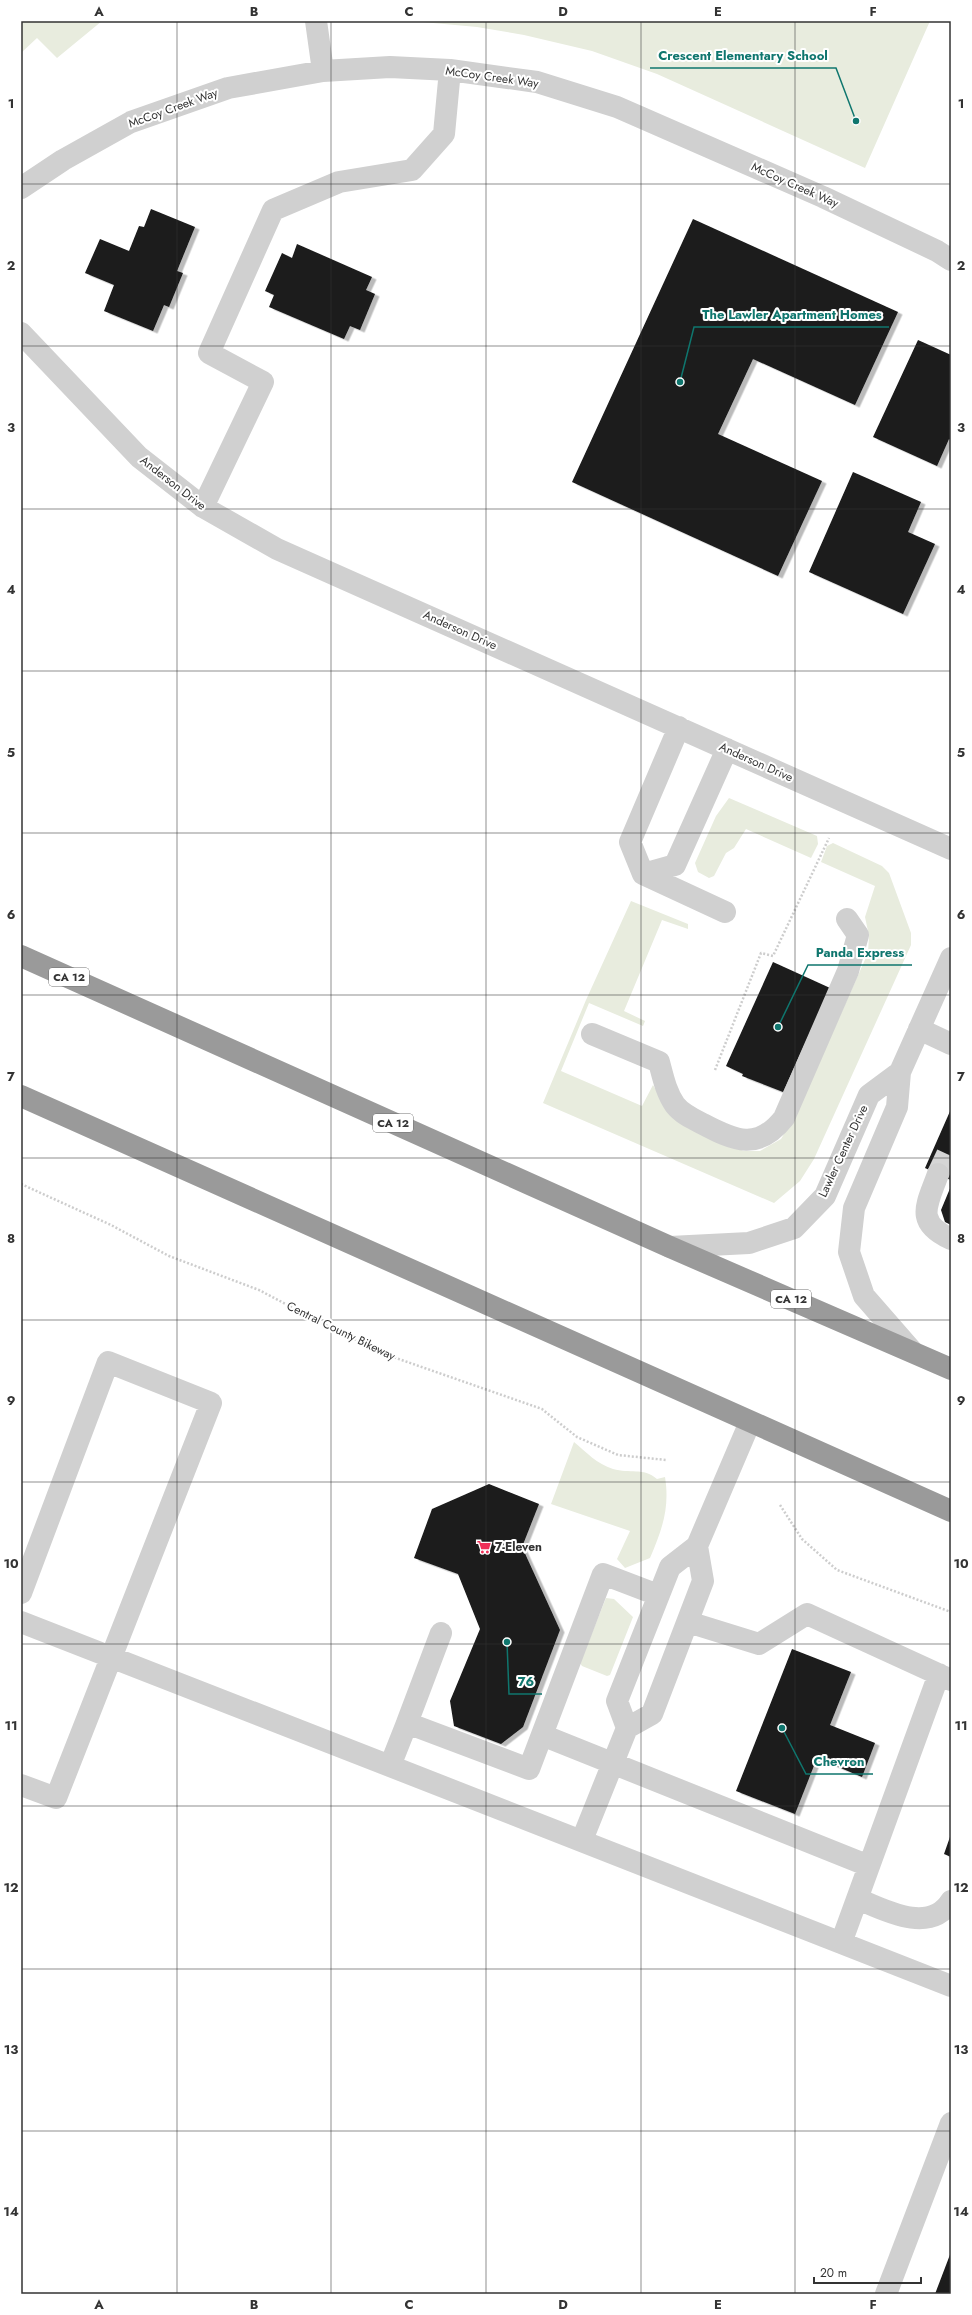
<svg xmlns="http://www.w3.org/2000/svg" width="972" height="2315" viewBox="0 0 972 2315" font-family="Jost,sans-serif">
  <defs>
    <filter id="shadow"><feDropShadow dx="4.5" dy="2.5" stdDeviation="0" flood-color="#0004"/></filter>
  </defs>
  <rect width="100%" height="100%" fill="#fff"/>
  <path fill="#e8ecde" d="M 21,21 L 102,21 L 57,58 L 37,38 L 21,53 Z
    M 411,21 L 930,21 L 865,168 L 657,74 L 592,51 L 524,35 L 477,27 Z
    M 729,798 L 817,836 L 818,844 L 811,858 L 746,829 L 734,848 L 726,853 L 714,876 L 709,878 L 698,872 L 695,863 L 716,816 Z
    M 833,843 L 882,866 L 889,873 L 911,933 L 911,945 L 814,1159 L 800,1181 L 774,1203 L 543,1103 L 586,1000 L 631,901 L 688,924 L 688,929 L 662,920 L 624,1011 L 645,1021 L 643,1026 L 589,1003 L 561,1071 L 642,1106 L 653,1085 L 668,1110 L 697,1132 L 744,1151 L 760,1151 L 781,1139 L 796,1114 L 868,953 L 869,936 L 865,917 L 875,886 L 821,862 L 827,846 Z
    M 574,1442 C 586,1452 597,1464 613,1469 C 630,1474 643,1467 657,1479 L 665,1477 C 670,1508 662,1530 650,1558 L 625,1568 L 617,1559 L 630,1531 L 551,1504 Z
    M 606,1598 L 614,1599 L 633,1617 L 610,1675 L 607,1676 L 582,1666 L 580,1663 Z"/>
  <path fill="#1a1a1a" filter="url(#shadow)" d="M 151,209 L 195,227 L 177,271 L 183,273 L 169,307 L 164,305 L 153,331 L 104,311 L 114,285 L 85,273 L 100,239 L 129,251 L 139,226 L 144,227 Z
    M 693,219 L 898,312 L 855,405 L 753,359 L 718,434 L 822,481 L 778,576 L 572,482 Z
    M 297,244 L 372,277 L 366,290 L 375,294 L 360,330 L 350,326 L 344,339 L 269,307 L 274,295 L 265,291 L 282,253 L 292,258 Z
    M 918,340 L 951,355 L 951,440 L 949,439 L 937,466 L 873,437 Z
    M 853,472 L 921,502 L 908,532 L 935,544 L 903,614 L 809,572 Z
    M 773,962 L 830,988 L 783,1092 L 742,1076 L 743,1074 L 726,1066 Z
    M 951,1109 L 951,1180 L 925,1168 Z
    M 951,1186 L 951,1225 L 945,1222 L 941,1210 Z
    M 489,1484 L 539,1504 L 522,1547 L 560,1630 L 523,1727 L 501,1744 L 454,1726 L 450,1701 L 480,1629 L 458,1574 L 414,1558 L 432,1509 Z
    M 792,1649 L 851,1672 L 830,1725 L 875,1743 L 862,1777 L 817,1758 L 795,1814 L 736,1791 Z
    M 951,1834 L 951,1857 L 944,1854 Z
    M 951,2252 L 951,2294 L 935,2294 Z"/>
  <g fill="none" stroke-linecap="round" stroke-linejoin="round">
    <path stroke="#d6d6d6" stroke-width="22" stroke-dasharray="22 11" stroke-linecap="butt" d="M 938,1174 L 951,1146"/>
    <path stroke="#cdcdcd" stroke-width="2.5" stroke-dasharray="2 2" stroke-linecap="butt" d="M 715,1070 L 761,953 L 773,956 L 829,838
      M 21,1184 L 111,1225 L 169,1256 L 259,1290 L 339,1332 L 393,1357 L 542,1409 L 577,1437 L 618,1455 L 666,1460
      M 780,1505 L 802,1539 L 837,1570 L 951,1612"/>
    <path stroke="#d0d0d0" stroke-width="22" d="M 316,21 L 323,71
      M 21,188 L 63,160 L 131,122 L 228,88 L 323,71 L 390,67 L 450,70 L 537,82 L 617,107 L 823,197 L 937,251 L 951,260
      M 21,333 L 139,457 L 203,507 L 277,549 L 951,849
      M 203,507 L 263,382 L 209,353 L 273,210 L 339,182 L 412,170 L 444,134 L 450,70
      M 679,727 L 630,842 L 643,874 L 725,912
      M 643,874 L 675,865 L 727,749
      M 919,1029 L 951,1044
      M 592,1034 L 659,1062 C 663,1077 666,1092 675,1105 C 682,1114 693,1119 703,1124 C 735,1141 758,1151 784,1118 L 848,971 L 858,935 L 847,919
      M 938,1174 C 927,1205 914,1222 951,1239
      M 670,1247 L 749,1243 L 794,1228 L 825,1196 L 869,1095 L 900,1072
      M 912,1351 L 864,1296 L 849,1252 L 854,1208 L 897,1107 L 900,1072 L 951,958
      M 21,1593 L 108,1362 L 211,1403 L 56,1798 L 21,1785
      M 21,1622 L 390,1766
      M 688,1622 L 759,1644 L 807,1614 L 951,1680
      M 441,1633 L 407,1723 L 529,1769 L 603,1574 L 658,1595
      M 407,1723 L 390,1766 L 951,1986
      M 627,1728 L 617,1701 L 670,1567 L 697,1546 L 750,1422
      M 542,1735 L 869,1866
      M 582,1840 L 627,1728 L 652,1714 L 703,1581 L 697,1546
      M 858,1899 C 884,1910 930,1935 951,1901
      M 841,1943 L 939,1674
      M 886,2294 L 951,2123"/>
    <path stroke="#9a9a9a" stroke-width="22" d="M 21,956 L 670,1247 L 951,1369
      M 21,1096 L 951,1511"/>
  </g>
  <path fill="none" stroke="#333" stroke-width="1" stroke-opacity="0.55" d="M 177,21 L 177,2294M 331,21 L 331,2294M 486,21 L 486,2294M 641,21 L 641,2294M 795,21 L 795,2294M 21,184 L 951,184M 21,346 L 951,346M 21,509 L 951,509M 21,671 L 951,671M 21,833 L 951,833M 21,995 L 951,995M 21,1158 L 951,1158M 21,1320 L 951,1320M 21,1482 L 951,1482M 21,1644 L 951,1644M 21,1806 L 951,1806M 21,1969 L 951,1969M 21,2131 L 951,2131"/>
  <defs>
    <symbol id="supermarket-bare" viewBox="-9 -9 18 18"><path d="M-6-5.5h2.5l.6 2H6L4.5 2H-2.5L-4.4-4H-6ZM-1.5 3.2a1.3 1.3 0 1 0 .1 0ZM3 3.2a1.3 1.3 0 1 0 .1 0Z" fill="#ef3058" stroke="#fff" stroke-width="2.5" paint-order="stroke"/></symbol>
  </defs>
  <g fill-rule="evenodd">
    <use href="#supermarket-bare" x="474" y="1537" width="20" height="20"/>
  </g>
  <g text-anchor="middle" stroke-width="4" stroke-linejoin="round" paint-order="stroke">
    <g fill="#fff" stroke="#707070" stroke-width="1">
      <rect x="49" y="968" width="40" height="18" rx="3"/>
      <rect x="373" y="1114" width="40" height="18" rx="3"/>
      <rect x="771" y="1290" width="40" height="18" rx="3"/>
    </g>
    <g font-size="11" font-weight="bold" fill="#333">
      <text x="69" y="981">CA 12</text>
      <text x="393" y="1127">CA 12</text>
      <text x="791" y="1303">CA 12</text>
    </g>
    <g font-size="12" fill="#333" stroke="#fff">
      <text transform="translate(492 77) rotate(8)" y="4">McCoy Creek Way</text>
      <text transform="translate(173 108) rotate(-20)" y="4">McCoy Creek Way</text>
      <text transform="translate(795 185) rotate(24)" y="4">McCoy Creek Way</text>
      <text transform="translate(173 483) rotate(38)" y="4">Anderson Drive</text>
      <text transform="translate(460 630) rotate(24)" y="4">Anderson Drive</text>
      <text transform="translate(756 762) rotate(24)" y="4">Anderson Drive</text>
      <text transform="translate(843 1151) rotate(-65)" y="4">Lawler Center Drive</text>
      <text transform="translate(341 1331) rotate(26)" y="4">Central County Bikeway</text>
    </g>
    <g font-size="12" font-weight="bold" fill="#333" stroke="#fff" text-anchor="start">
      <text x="495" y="1551">7-Eleven</text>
    </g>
  </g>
  <path fill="none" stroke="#0f766e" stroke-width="1.5" d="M856 121L836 68H650M680 382L694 327H889M778 1027L808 965H912M507 1642L509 1694H542M782 1728L806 1774H873"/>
  <g fill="#0f766e" stroke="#fff" stroke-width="1.5">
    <circle cx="856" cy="121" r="4"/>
    <circle cx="680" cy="382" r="4"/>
    <circle cx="778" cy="1027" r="4"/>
    <circle cx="507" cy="1642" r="4"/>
    <circle cx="782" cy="1728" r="4"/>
  </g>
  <g font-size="13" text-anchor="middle" font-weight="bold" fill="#0f766e" stroke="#fff" stroke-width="4" stroke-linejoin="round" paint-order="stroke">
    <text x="743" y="60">Crescent Elementary School</text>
    <text x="792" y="319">The Lawler Apartment Homes</text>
    <text x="860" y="957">Panda Express</text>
    <text x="526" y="1686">76</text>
    <text x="839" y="1766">Chevron</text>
  </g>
  <rect width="972" height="2315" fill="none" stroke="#ffffff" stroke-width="44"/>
  <path d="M814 2277v6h107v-6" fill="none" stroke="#333333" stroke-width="2"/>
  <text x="820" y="2277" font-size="12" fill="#333333" stroke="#ffffff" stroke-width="3" paint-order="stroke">20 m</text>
  <rect x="22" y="22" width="928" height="2271" fill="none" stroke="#333" stroke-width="1.5"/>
  <g font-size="13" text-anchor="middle" font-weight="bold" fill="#333">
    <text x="99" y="16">A</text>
    <text x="254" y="16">B</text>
    <text x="409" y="16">C</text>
    <text x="563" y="16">D</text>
    <text x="718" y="16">E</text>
    <text x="873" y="16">F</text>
    <text x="11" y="108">1</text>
    <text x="961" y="108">1</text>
    <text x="11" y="270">2</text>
    <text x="961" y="270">2</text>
    <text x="11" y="432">3</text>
    <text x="961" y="432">3</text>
    <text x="11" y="594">4</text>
    <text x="961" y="594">4</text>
    <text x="11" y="757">5</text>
    <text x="961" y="757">5</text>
    <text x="11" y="919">6</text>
    <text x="961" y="919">6</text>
    <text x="11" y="1081">7</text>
    <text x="961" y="1081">7</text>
    <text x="11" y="1243">8</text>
    <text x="961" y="1243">8</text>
    <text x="11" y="1405">9</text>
    <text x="961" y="1405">9</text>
    <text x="11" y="1568">10</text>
    <text x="961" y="1568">10</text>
    <text x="11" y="1730">11</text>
    <text x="961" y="1730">11</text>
    <text x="11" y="1892">12</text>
    <text x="961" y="1892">12</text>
    <text x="11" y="2054">13</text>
    <text x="961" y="2054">13</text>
    <text x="11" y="2216">14</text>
    <text x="961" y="2216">14</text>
    <text x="99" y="2309">A</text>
    <text x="254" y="2309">B</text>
    <text x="409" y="2309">C</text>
    <text x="563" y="2309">D</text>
    <text x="718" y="2309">E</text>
    <text x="873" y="2309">F</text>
  </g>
</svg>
